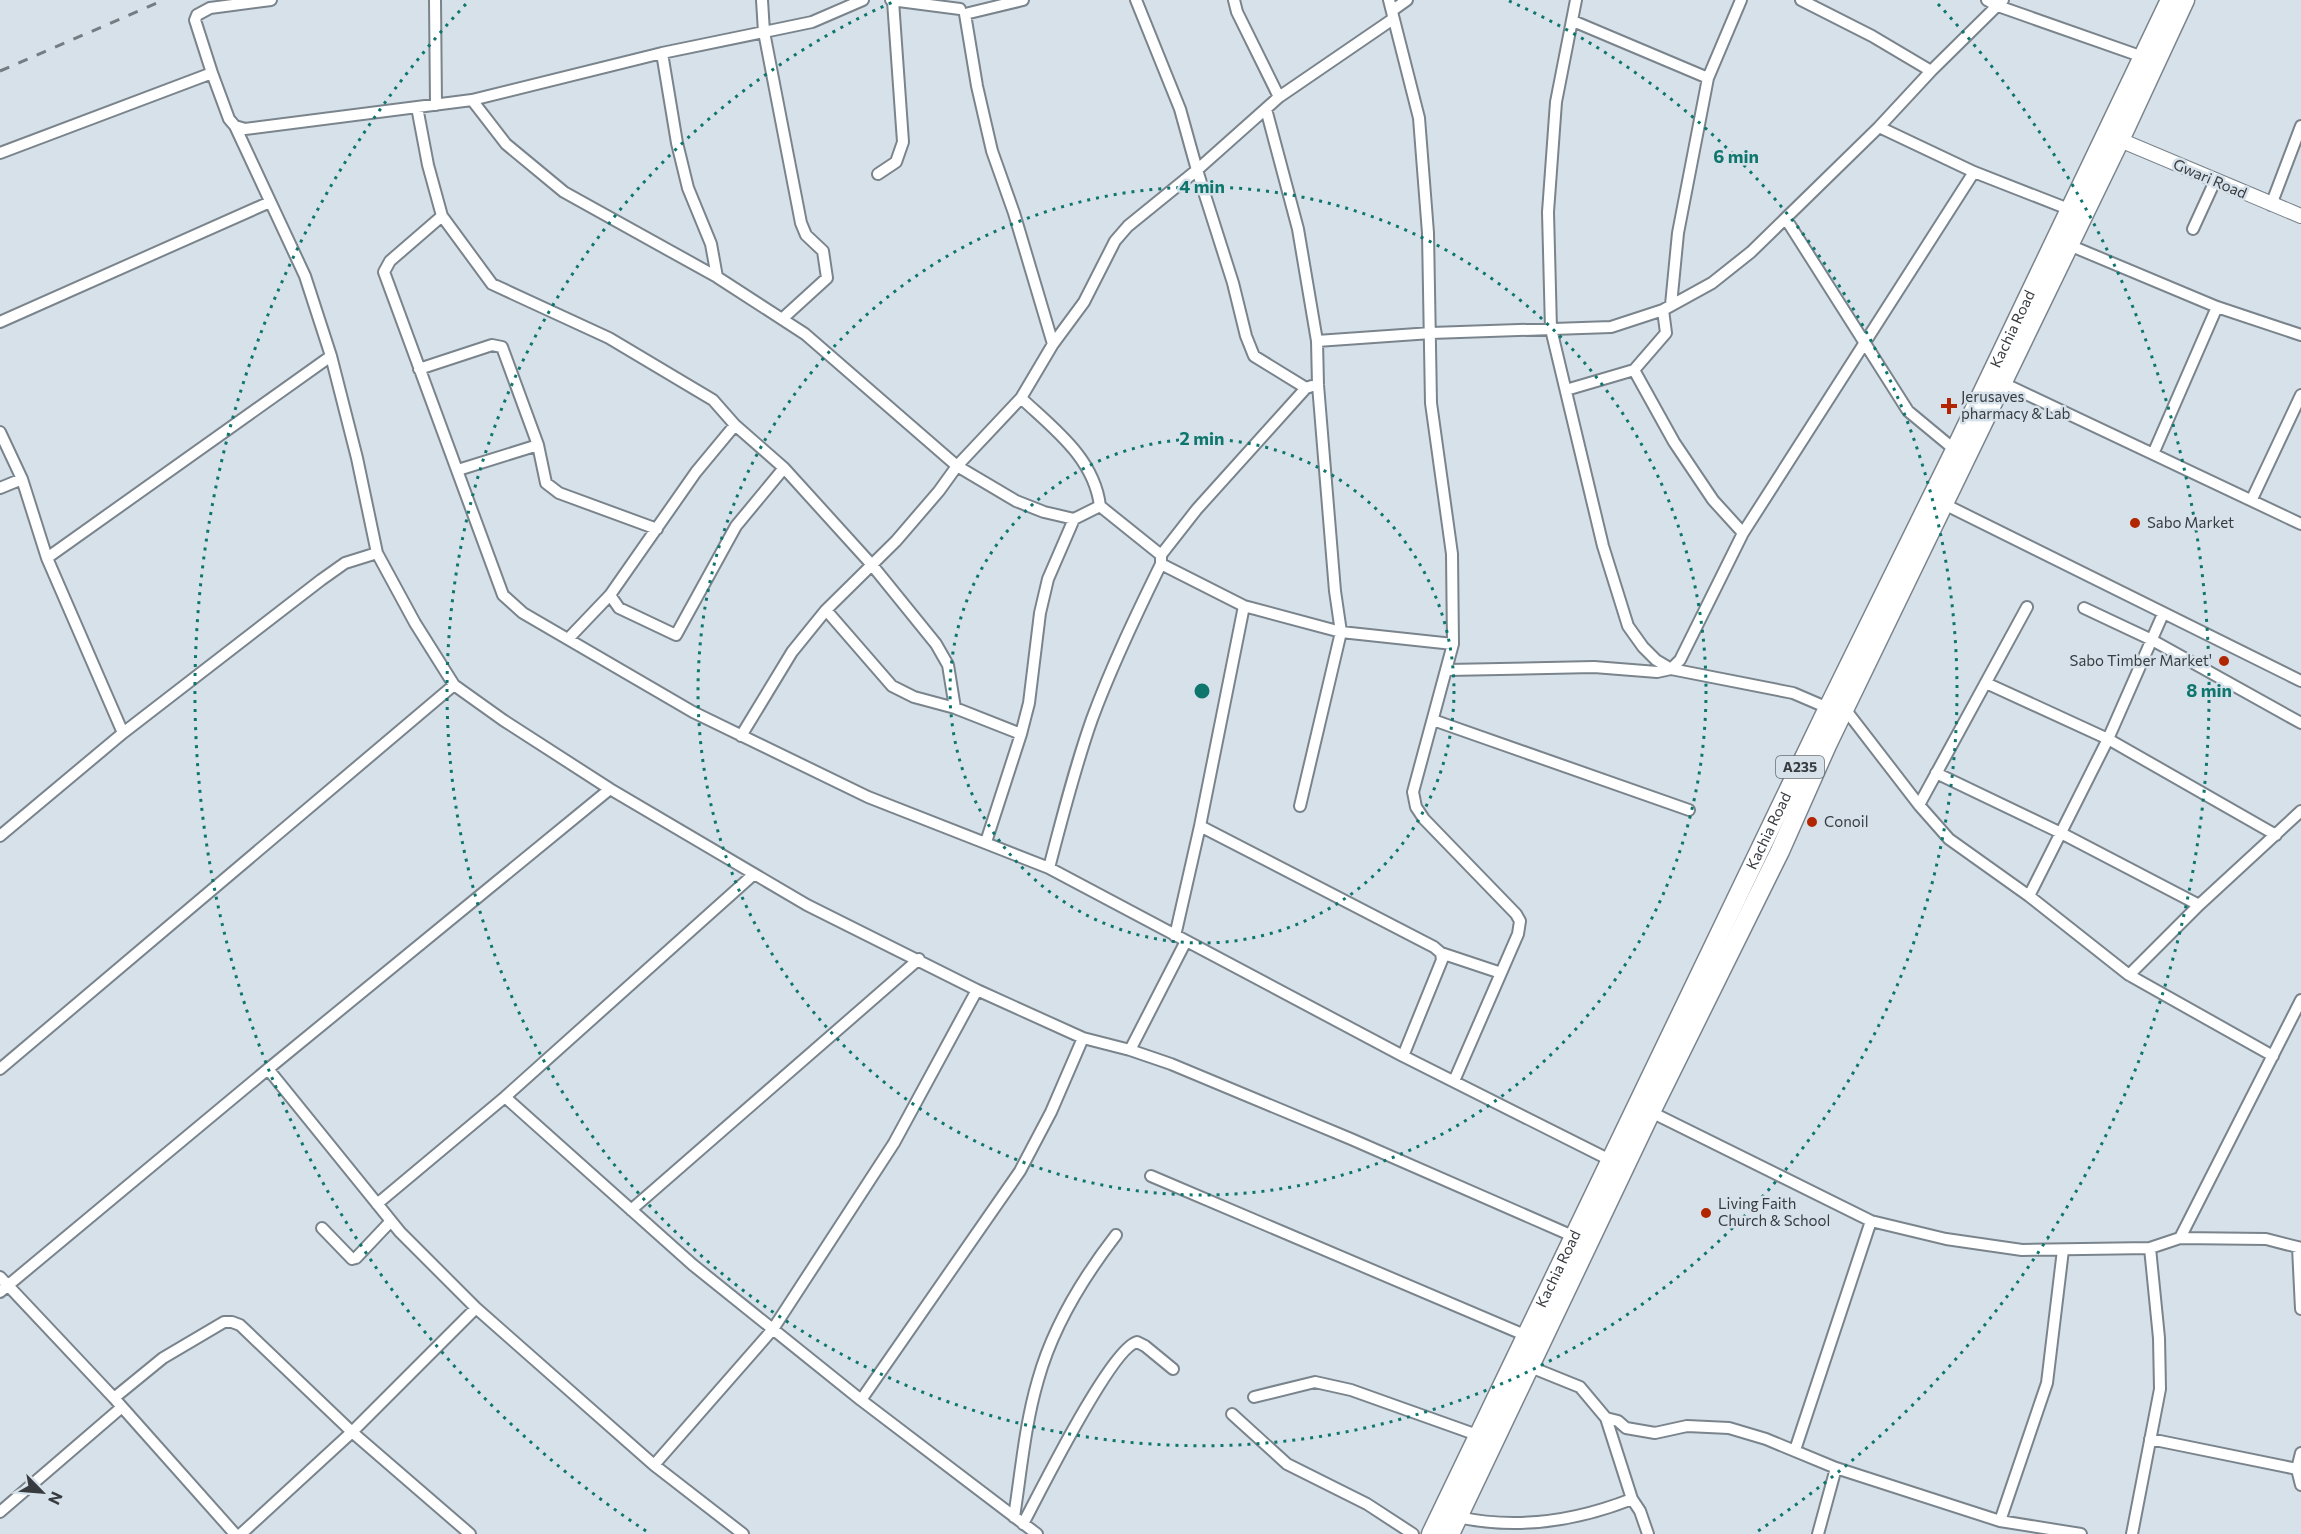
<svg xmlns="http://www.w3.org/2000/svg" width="2301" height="1534" viewBox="0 0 2301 1534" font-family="Commissioner,sans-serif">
  <rect width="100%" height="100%" fill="#d6e1ea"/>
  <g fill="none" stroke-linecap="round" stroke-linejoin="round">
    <defs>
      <path id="minor" d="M 435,0 L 436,105
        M 762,0 L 764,32 L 812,22 L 863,0
        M 891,0 L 960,9
        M 1023,0 L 965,14 L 977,86 L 992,151 L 1014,213 L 1053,344
        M 1136,0 L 1180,109 L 1197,170 L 1279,97 L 1393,19
        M 1234,0 L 1237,12 L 1279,97
        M 1389,0 L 1419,118 L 1428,233 L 1431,403 L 1452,554 L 1453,644 L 1413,792 L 1416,807 L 1424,819 L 1516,914 L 1520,921 L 1518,934 L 1454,1081
        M 1576,0 L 1556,102 L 1548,212 L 1551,329 L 1603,546 L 1628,626 L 1643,647 L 1656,660 L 1671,669 L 1680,660 L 1743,533 L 1974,172
        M 1801,0 L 1872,36 L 1931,71
        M 1987,0 L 1998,6 L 2143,57
        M 1393,10 L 1407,0
        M 1573,21 L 1708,78
        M 662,53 L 677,143 L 688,188 L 711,244 L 717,277
        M 212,73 L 195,20 L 197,15 L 210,8 L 271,0
        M 472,100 L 506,144 L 564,192 L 717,277 L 805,334 L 957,466 L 1016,501 L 1044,512 L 1074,519 L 1100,506
        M 417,107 L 428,165 L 442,216 L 492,284 L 609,338 L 713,400 L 735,425 L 784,468 L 872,565 L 936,644 L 948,665 L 955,708
        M 1266,109 L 1298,229 L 1317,341 L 1318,385 L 1335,591 L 1341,632 L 1300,806
        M 235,126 L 245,129 L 472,100 L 662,53 L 764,32 L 801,223 L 806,235 L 823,251 L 827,278 L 782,319
        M 1879,127 L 1974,172 L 2071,210
        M 0,153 L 212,73 L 229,119 L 235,126 L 305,276 L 331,356 L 357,458 L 377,553 L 415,623 L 454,685 L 503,720 L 610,789 L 807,905 L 977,990 L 1083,1038 L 1130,1050 L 1171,1064 L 1351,1139 L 1575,1237
        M 878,174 L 896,162 L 903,142 L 893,1
        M 2271,205 L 2301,126
        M 442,216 L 390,261 L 384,272 L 503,595 L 523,613 L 693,712 L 868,797 L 1049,868 L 1403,1056 L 1612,1161
        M 1786,219 L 1908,411 L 1955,450
        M 2193,229 L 2215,181
        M 2069,245 L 2217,307 L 2301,335
        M 1671,305 L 1678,233 L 1708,78 L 1741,0
        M 0,322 L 270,202
        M 1317,341 L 1431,333 L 1611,327 L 1663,310 L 1712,283 L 1751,252 L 1879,127 L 1931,71 L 2003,0
        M 419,369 L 492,345 L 502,347 L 538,445 L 546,483 L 559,493 L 657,529
        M 1634,370 L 1666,333 L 1663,310
        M 2003,383 L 2301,524
        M 1566,390 L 1634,370 L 1674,442 L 1713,500 L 1743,533
        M 1021,398 C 1054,429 1094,458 1100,506 L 1161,555 L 1161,564 C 1136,615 1112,665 1092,719 C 1075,767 1062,818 1049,868
        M 0,432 L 22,479 L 47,558 L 123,733
        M 2153,454 L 2217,307
        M 458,470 L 538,445
        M 0,488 L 22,479
        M 2252,499 L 2301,395
        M 1944,504 L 2301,681
        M 1161,555 L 1197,509 L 1306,388 L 1312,386
        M 47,558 L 331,356
        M 1161,564 L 1244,606 L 1341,632 L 1453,644
        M 610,595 L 619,608 L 676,635 L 736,526 L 784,468
        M 2084,608 L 2152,640 L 2301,723
        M 826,610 L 892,686 L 914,697 L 955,708 L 1021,734
        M 568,639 L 610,595 L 696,472 L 735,425
        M 1448,670 L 1594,667 L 1657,672 L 1671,669 L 1793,693 L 1828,708
        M 1986,683 L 2108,739 L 2276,835
        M 1845,709 L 1919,805 L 1949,839 L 2029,896 L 2129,975 L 2273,1056
        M 1433,720 L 1689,810
        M 741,736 L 792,652 L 826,610 L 896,541 L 939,491 L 957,466 L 1021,398 L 1053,344 L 1084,302 L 1115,241 L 1128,226 L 1197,170 L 1233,283 L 1246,336 L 1254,356 L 1306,388
        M 1936,773 L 2061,833 L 2199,905
        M 1919,805 L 2027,607
        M 1200,826 L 1434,947 L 1441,953 L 1442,960 L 1403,1056
        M 0,836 L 123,733 L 321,580 L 345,563 L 377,553
        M 986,842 L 1021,734 L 1029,703 L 1040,613 L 1048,579 L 1074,519
        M 2029,896 L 2108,739 L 2163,614
        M 1175,936 L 1200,826 L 1244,606
        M 1441,953 L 1501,973
        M 2129,975 L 2199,905 L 2301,811
        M 1130,1050 L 1186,941
        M 0,1069 L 454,685
        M 268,1069 L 400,1232 L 476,1308 L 654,1465 L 743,1534
        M 505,1097 L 693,1265 L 861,1400 L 1037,1534
        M 1651,1112 L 1871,1221 L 1946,1239 L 2022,1250 L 2150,1248 L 2180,1238 L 2301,1000
        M 1151,1176 L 1527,1336
        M 377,1204 L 505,1097 L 754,874
        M 631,1210 L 919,959
        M 322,1228 L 352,1259 L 356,1258 L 391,1221
        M 2180,1238 L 2266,1239 L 2301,1248
        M 2298,1247 L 2301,1309
        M 0,1277 L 114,1398 L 235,1534
        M 0,1292 L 268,1069 L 610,789
        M 1528,1366 L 1580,1387 L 1606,1418 L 1618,1421 L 1626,1428 L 1655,1433 L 1687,1426 L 1729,1428 L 1766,1439 L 1836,1468 L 2000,1521 L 2081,1534
        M 1254,1397 L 1315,1382 L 1351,1390 L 1480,1436
        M 114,1398 L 163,1358 L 224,1322 L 232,1322 L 240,1325 L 352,1432 L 470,1534
        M 861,1400 L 1020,1171 L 1051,1112 L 1083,1038
        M 1232,1414 L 1287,1464 L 1367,1504 L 1413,1534
        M 1606,1418 L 1632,1499 L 1640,1511 L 1648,1534
        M 2150,1439 L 2297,1469
        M 1795,1450 L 1871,1221
        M 2301,1453 L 2297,1469 L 2301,1485
        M 654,1465 L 773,1329 L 894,1143 L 977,990
        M 0,1512 L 122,1407
        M 1014,1517 C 1021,1472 1025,1424 1038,1380 C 1053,1326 1082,1279 1116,1235
        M 1458,1517 C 1517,1530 1576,1521 1632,1499
        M 2000,1521 L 2047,1383 L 2063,1250
        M 1023,1524 C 1039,1494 1111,1348 1137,1342 L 1145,1346 L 1173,1369
        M 241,1534 L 352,1432 L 476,1308
        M 1818,1534 L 1836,1468
        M 2132,1534 L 2160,1389 L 2159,1338 L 2150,1248"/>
      <path id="tertiary" d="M 2120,140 L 2301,216"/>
      <g id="trunk">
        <path id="s1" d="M 1431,1534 L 1828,708 L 1955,450 L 2170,0"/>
        <path d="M 1450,1534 L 1651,1112 L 1780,851 L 1827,745 L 2120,140 L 2185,0"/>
      </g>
    </defs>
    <use href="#minor" stroke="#7a848c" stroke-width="14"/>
    <use href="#tertiary" stroke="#7a848c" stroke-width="16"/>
    <use href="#trunk" stroke="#7a848c" stroke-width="21"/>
    <use href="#minor" stroke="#fff" stroke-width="10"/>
    <use href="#tertiary" stroke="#fff" stroke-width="14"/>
    <use href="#trunk" stroke="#fff" stroke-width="18"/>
    <path stroke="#757c82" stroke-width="3" stroke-dasharray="10 10" stroke-linecap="butt" d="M 0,71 L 164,0"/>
  </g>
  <g fill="none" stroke="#0f766e" stroke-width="3" stroke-dasharray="3 6">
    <circle cx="1202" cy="691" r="252"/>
    <circle cx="1202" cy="691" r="504"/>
    <path d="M1509 1A755 755 0 1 1 895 1"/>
    <path d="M646 1531A1007 1007 0 0 1 466 4M1938 4A1007 1007 0 0 1 1758 1531"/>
  </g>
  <g fill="#b12500" stroke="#d6e1ea" stroke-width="2">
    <path d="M1946 397h6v6h6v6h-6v6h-6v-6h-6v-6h6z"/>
    <circle cx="2135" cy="523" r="6"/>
    <circle cx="2224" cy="661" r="6"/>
    <circle cx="1812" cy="822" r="6"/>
    <circle cx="1706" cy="1213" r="6"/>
  </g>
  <g text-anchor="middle" stroke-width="5" stroke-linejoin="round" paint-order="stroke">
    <rect fill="#d6e1ea" stroke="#676e73" stroke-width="1.5" x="1776" y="756" width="48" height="22" rx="4.5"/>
    <g font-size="14" font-weight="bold" fill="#383c40">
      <text x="1800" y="772">A235</text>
    </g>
    <g font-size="15" fill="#383c40" stroke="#d6e1ea">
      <text transform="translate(2210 179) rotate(23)" y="5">Gwari Road</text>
      <text dy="5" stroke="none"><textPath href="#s1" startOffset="1338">Kachia Road</textPath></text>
      <text dy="5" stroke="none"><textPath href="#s1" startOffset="780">Kachia Road</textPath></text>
      <text dy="5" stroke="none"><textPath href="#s1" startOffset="294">Kachia Road</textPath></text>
    </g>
    <g font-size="15" fill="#383c40" stroke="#d6e1ea" text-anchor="start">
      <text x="1961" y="402">Jerusaves<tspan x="1961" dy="17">pharmacy &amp; Lab</tspan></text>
      <text x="2147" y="528">Sabo Market</text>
      <text x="2212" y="666" text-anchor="end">Sabo Timber Market'</text>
      <text x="1824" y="827">Conoil</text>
      <text x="1718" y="1209">Living Faith<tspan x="1718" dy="17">Church &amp; School</tspan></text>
    </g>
  </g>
  <circle cx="1202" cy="691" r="9" fill="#0f766e" stroke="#d6e1ea" stroke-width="3"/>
  <g font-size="18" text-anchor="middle" font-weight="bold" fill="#0f766e" stroke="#d6e1ea" stroke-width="5" stroke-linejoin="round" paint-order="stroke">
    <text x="1736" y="163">6 min</text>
    <text x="1202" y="193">4 min</text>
    <text x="1202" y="445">2 min</text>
    <text x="2209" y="697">8 min</text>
  </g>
  <g transform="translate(42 1492) rotate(115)" stroke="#d6e1ea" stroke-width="4.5" paint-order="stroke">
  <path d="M0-4.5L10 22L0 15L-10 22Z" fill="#383c40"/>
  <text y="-9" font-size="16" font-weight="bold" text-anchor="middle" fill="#383c40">N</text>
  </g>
</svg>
